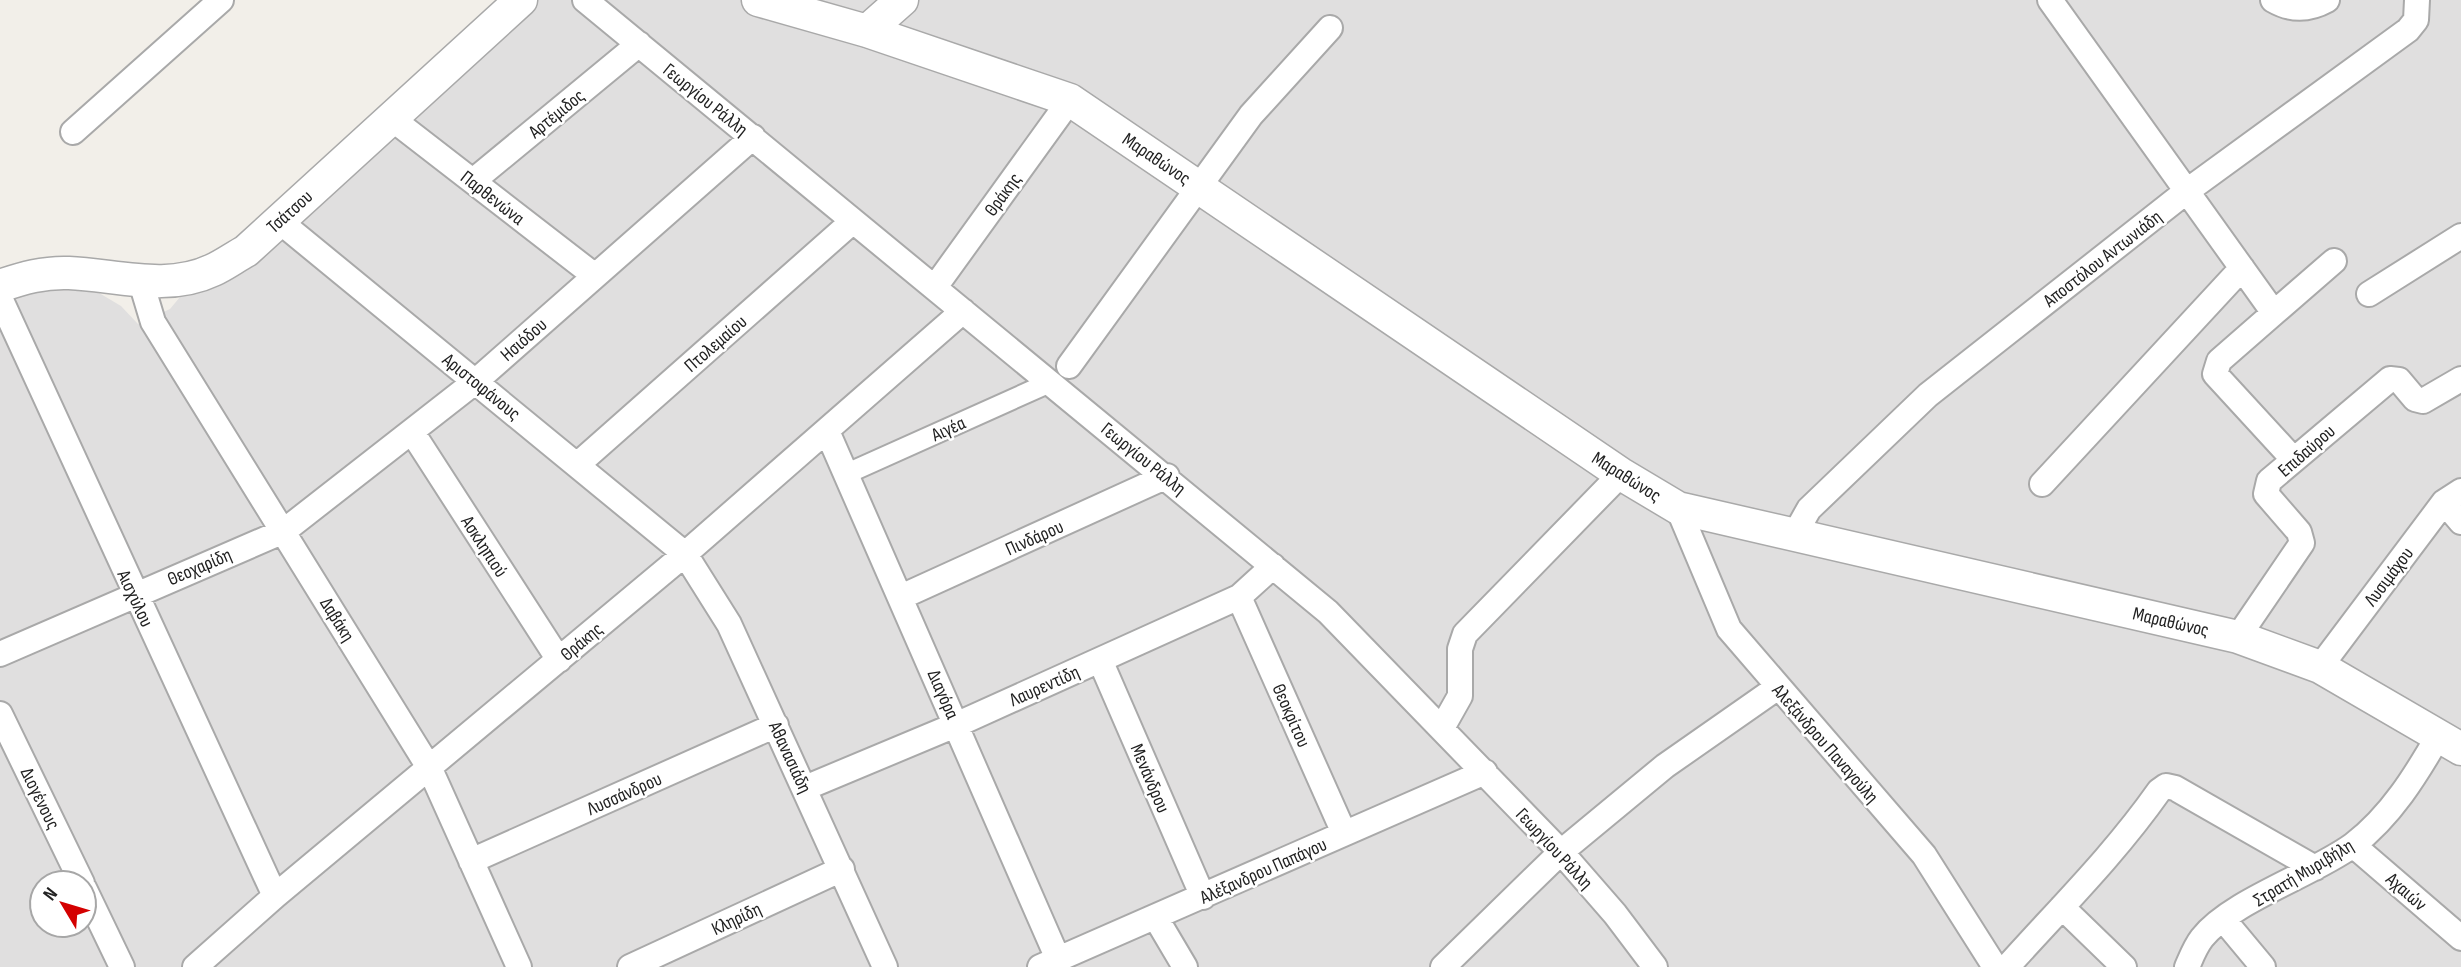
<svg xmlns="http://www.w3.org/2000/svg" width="2461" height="967" viewBox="0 0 2461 967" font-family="'Sofia Sans Condensed',sans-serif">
  <rect width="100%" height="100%" fill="#f2efe9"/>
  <path fill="#e0dfdf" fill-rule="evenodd" d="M 513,0 L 2461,0 L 2461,967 L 0,967 L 0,293 L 89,287 L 121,306 L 138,324 L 170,309 L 185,291 L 353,171 L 521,22 ZM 42,883 L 84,883 L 84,925 L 42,925 Z"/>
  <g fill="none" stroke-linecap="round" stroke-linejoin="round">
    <defs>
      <path id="pedestrian" d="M 846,474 L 1051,382"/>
      <path id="minor" d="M 585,0 L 1328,612 L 1561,852 L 1615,914 L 1655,967
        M 2050,0 L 2274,313 L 2219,361 L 2215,374 L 2294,460
        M 2273,0 C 2292,11 2309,10 2327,0
        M 391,118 L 595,276
        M 73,132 L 221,0
        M 473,181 L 639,44
        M 278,220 L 685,554 L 729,624 L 885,967
        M 141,282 L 153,322 L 430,769 L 519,967
        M 935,287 L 1070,100
        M 2369,294 L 2461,236
        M 0,298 L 275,896
        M 2274,313 L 2334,261
        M 1069,366 L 1251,115 L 1330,28
        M 827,431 L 1058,959
        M 412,432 L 559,660
        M 577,465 L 853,221
        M 2042,484 L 2242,268
        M 2444,502 L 2461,522
        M 1678,508 L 1729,629 L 1924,855 L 1995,967
        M 1795,534 L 1809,509 L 1928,395 L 2187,191 L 2408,30 L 2416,20 L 2417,0
        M 901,597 L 1167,476
        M 1239,597 L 1344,833
        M 2238,637 L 2302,543 L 2299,532 L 2266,494 L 2269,481 L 2390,379 L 2399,380 L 2415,399 L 2423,401 L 2461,379
        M 0,654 L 284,531 L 476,381 L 753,137
        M 1100,660 L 1203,897
        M 2320,667 L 2444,502 L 2461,491
        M 0,714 L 82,883
        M 1442,728 L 1460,696 L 1460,649 L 1465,634 L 1621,474
        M 805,788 L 958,724 L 1239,597 L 1273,566
        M 2353,845 L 2461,938
        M 471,861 L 776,725
        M 84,888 L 122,967
        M 2062,907 L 2124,967
        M 1156,918 L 1185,967
        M 2223,919 L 2263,967
        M 195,967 L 275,896 L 685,554 L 963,311
        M 630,967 L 842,869
        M 1040,967 L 1485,772
        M 1443,967 L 1561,852 L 1665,766 L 1778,687
        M 2007,967 C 2059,909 2114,855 2159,791 L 2166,786 L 2175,788 L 2315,868
        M 2187,967 C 2191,958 2195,947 2202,938 C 2231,901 2312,875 2353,845 C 2391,816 2416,775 2439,735"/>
      <path id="tertiary" d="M 758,0 L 867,31 L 1070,100 L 1621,474 L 1678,508 L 2238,637 L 2320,667 L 2461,749
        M 867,31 L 902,0
        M 0,286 C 23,278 44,272 69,273 C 116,275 167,292 213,270 C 224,265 235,257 246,251 L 521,0"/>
    </defs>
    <use href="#pedestrian" stroke="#a9a9a9" stroke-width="23"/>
    <use href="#minor" stroke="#a9a9a9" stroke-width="28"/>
    <use href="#tertiary" stroke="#a9a9a9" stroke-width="35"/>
    <use href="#pedestrian" stroke="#fff" stroke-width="19"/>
    <use href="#minor" stroke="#fff" stroke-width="24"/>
    <use href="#tertiary" stroke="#fff" stroke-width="32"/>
  </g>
  <g text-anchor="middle" stroke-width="5" stroke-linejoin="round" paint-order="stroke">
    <g font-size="19" fill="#222" stroke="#fff">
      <text transform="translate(706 99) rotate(39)" y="7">Γεωργίου Ράλλη</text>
      <text transform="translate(556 113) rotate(-39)" y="7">Αρτέμιδος</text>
      <text transform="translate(1157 158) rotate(34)" y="7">Μαραθώνος</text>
      <text transform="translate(1002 194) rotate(-54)" y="7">Θράκης</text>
      <text transform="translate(493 197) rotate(38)" y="7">Παρθενώνα</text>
      <text transform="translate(289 211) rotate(-42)" y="7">Τσάτσου</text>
      <text transform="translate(2102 258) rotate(-38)" y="7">Αποστόλου Αντωνιάδη</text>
      <text transform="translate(523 339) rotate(-41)" y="7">Ησιόδου</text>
      <text transform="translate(715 343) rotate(-41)" y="7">Πτολεμαίου</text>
      <text transform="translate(482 386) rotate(39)" y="7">Αριστοφάνους</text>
      <text transform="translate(948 428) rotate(-24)" y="7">Αιγέα</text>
      <text transform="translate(2306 450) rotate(-41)" y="7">Επιδαύρου</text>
      <text transform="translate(1144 458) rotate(39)" y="7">Γεωργίου Ράλλη</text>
      <text transform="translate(1627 476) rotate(32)" y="7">Μαραθώνος</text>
      <text transform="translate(1034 537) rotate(-24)" y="7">Πινδάρου</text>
      <text transform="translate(485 546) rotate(57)" y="7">Ασκληπιού</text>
      <text transform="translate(199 566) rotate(-23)" y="7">Θεοχαρίδη</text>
      <text transform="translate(2388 576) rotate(-53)" y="7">Λυσιμάχου</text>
      <text transform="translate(136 598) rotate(65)" y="7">Αισχύλου</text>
      <text transform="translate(338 619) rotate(58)" y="7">Δαβάκη</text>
      <text transform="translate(2171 621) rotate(13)" y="7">Μαραθώνος</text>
      <text transform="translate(581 641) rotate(-40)" y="7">Θράκης</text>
      <text transform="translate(1044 685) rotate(-24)" y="7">Λαυρεντίδη</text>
      <text transform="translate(944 694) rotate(66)" y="7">Διαγόρα</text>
      <text transform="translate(1292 715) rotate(66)" y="7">Θεοκρίτου</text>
      <text transform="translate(1826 743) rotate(49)" y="7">Αλεξάνδρου Παναγούλη</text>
      <text transform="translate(791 757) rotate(65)" y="7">Αθανασιάδη</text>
      <text transform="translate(1151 778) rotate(67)" y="7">Μενάνδρου</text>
      <text transform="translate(624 793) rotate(-24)" y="7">Λυσσάνδρου</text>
      <text transform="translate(41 798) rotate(64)" y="7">Διογένους</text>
      <text transform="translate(1555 848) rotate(47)" y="7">Γεωργίου Ράλλη</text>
      <text transform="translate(1263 870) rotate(-24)" y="7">Αλέξανδρου Παπάγου</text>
      <text transform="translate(2303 872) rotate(-31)" y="7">Στρατή Μυριβήλη</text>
      <text transform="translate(2407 891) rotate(41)" y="7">Αχαιών</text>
      <text transform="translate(736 918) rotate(-25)" y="7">Κληρίδη</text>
    </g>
  </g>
  <g transform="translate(63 904) rotate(308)"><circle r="33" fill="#ffffff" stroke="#a7a7a7" stroke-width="2"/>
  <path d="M0-5L12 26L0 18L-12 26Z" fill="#d40000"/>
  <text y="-10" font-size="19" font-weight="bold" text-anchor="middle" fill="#222222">N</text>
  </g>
</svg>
